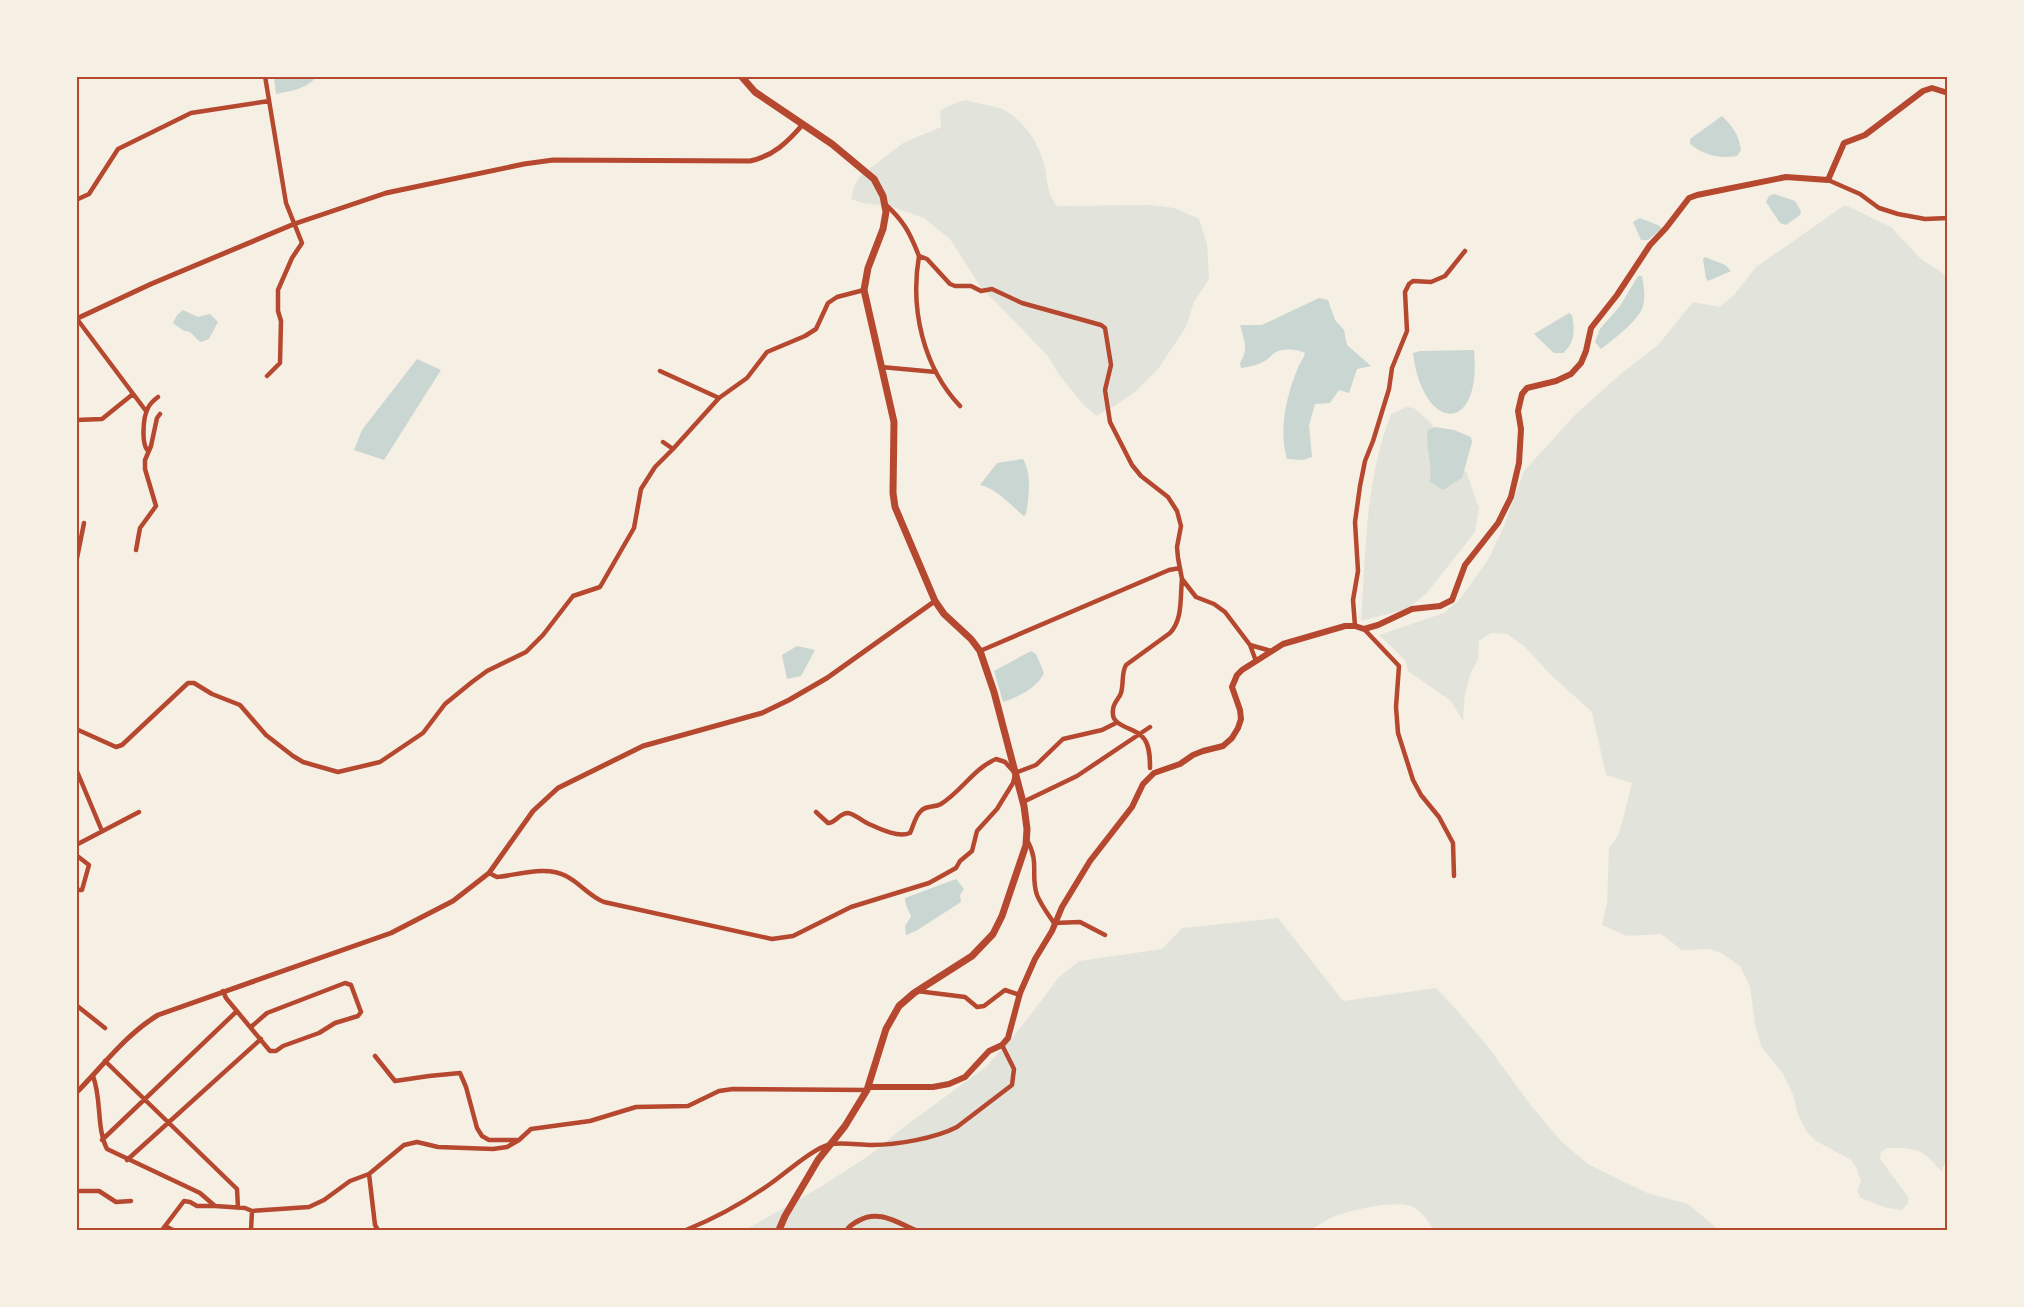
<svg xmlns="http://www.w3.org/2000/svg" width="2024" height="1307" viewBox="0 0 2024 1307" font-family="Inter,sans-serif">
  <rect width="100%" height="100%" fill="#f6efe4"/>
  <path fill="#e2e4dc" d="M 966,100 C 977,104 992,105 1002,109 C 1023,119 1038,142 1044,163 C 1048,180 1046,191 1057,206 L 1150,205 L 1174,208 L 1199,219 L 1207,244 L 1209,279 L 1194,302 L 1186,327 L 1158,369 L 1136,391 L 1116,405 L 1096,416 L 1083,404 L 1060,376 L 1047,355 L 980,286 L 950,239 L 924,218 L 890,206 L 863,203 L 851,199 L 854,187 L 860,176 L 903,143 L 941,127 L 940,110 L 958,102 Z
    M 1845,205 L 1891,227 L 1921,259 L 1947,276 L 1947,1160 L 1941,1171 C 1925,1152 1920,1148 1894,1148 C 1888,1148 1886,1148 1881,1152 L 1880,1159 L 1908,1197 L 1908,1203 L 1902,1210 L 1887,1208 L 1861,1198 L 1857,1191 L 1861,1181 L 1856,1167 L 1851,1160 L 1816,1141 L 1807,1132 L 1798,1115 L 1793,1095 L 1783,1074 L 1761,1046 L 1755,1024 L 1750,986 L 1740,966 L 1721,953 L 1709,949 L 1682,950 L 1661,934 L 1627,936 L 1602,925 L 1607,903 L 1609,848 L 1618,836 L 1622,823 L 1632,783 L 1606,775 L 1592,712 L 1552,676 L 1524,646 L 1507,634 L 1491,633 L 1479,641 L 1478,659 L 1470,675 L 1465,694 L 1463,721 L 1451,701 L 1408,671 L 1406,661 L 1379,635 L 1444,613 L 1459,600 L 1488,560 L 1504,526 L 1524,471 L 1575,415 L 1622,373 L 1659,344 L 1693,302 L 1719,307 L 1734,295 L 1756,267 Z
    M 1406,407 L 1414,408 L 1429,421 L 1467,474 L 1479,508 L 1475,532 L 1426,594 L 1407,609 L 1361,621 C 1366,550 1365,481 1391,414 Z
    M 1278,918 L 1343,1001 L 1436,988 L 1454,1007 L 1485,1043 L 1532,1107 L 1562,1142 L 1588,1164 L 1647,1193 L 1688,1204 L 1719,1230 L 1433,1230 C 1430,1222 1420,1210 1411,1206 C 1394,1200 1342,1211 1327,1220 C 1321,1223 1316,1227 1311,1230 L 745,1230 L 822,1186 L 870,1155 L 905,1126 L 986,1067 L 1026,1021 L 1059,977 L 1079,961 L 1162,949 L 1182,928 Z"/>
  <path fill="#c9d6d2" d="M 274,77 L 274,76 L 316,77 C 307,89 290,91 276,94 Z
    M 1722,116 C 1733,127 1739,135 1741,150 L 1737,156 C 1719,159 1704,155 1690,144 L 1690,139 Z
    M 1774,194 L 1795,201 L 1801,211 L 1800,215 L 1786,225 L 1780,223 L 1766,202 L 1769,196 Z
    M 1640,218 L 1660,226 L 1661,229 L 1648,240 L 1641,240 L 1633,222 Z
    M 1705,257 L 1725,265 L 1731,271 L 1708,281 L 1706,278 L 1703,259 Z
    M 1638,276 L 1642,276 C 1644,286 1646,300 1642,309 C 1637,321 1612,341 1601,349 L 1595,342 L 1600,329 L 1620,306 Z
    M 1319,298 L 1328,300 L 1335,320 L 1344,330 L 1347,345 L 1371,366 L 1357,369 L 1349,393 L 1339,390 L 1330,403 L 1315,404 L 1309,425 L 1312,457 L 1303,460 L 1287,459 C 1278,428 1287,394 1299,365 C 1301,361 1304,358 1305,353 C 1298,349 1283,348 1276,352 C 1272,354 1269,359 1265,361 C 1257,365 1249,367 1241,368 L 1240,363 C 1249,350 1244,339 1240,325 L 1262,325 Z
    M 183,310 L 198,317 L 210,314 L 218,322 L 209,339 L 201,342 C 193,338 194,331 184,331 L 173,323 L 177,315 Z
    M 1569,313 L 1572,315 C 1575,330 1575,343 1563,353 L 1554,353 L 1534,334 Z
    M 1474,350 C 1482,438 1422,431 1413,353 L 1420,351 Z
    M 417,359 L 441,370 L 384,460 L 354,450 L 362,430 Z
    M 1435,427 L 1454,430 L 1471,437 L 1472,442 L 1462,478 L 1443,490 L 1430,482 C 1433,464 1425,448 1428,430 Z
    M 1023,459 C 1032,474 1029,497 1026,514 L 1024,516 C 1010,505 998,489 980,485 L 997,463 Z
    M 797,646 L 815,650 L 801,676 L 787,679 L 782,655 Z
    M 1031,651 L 1036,654 L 1044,673 C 1038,687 1017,698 1003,702 L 994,671 Z
    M 956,879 L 964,889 L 960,895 L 961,902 L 916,931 L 906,935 L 905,926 L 911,917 C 909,910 905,906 905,898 Z"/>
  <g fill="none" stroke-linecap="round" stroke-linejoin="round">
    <path stroke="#b5482f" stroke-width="4.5" d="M 265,76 L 286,203 L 302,243 L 292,258 L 278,290 L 278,311 L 281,321 L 280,363 L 267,376
      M 1828,180 L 1860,194 L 1879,208 L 1898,214 L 1925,219 L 1948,218
      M 76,200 L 89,194 L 118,149 L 191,113 L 269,101
      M 885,204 C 904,221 910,233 919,256 L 927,259 L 950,284 L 955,286 L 971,286 L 981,291 L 992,289 L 1022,303 L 1101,325 L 1105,328 L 1111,365 L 1105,390 L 1110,422 L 1132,465 L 1141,476 L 1168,497 L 1177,511 L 1181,526 L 1177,547 L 1178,558 L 1182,579 L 1196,597 L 1214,604 L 1225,612 L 1250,645 L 1256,661
      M 919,256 C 910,309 923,367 960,406
      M 77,319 L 146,411
      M 881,367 L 936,372
      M 660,371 L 719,398 L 747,378 L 767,352 L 805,336 L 816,329 L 828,303 L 837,297 L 864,290
      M 76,420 L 102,419 L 133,394
      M 673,449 L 719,398
      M 148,451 C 141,444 143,417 148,408 C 150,403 154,400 158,397
      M 136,550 L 140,528 L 156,506 L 145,469 L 145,460 L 151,446 L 157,418 L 160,414
      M 76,563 L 84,523
      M 1355,626 L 1353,600 L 1358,571 L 1355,522 L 1360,486 L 1365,461 L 1373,441 L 1389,389 L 1392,368 L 1407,331 L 1405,292 L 1409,284 L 1413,281 L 1431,282 L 1445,276 L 1465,251
      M 1364,629 L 1399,666 L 1396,707 L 1398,733 L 1413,780 L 1421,795 L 1439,817 L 1453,843 L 1454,876
      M 1250,645 L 1271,651
      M 980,651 L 1169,570 L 1180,568
      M 76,729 L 116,747 L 122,745 L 188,683 L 194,683 L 212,694 L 240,705 L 266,735 L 293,756 L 303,762 L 338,772 L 380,762 L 423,733 L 445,704 L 472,682 L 487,671 L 526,652 L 543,635 L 573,596 L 600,587 L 634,528 L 641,489 L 655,467 L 673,449 L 663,442
      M 1150,768 C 1150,759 1150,748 1145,740 C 1137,726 1110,729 1113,710 C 1113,703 1119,699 1121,693 C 1124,683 1121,674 1126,665 L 1170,633 C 1183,619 1180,598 1182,579
      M 76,769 L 102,831
      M 1015,773 L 1036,765 L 1063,739 L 1102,730 L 1116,723
      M 1023,802 L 1077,776 L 1150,727
      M 816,812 L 828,823 C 836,823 839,813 848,813 C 855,814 862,821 869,824 C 880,829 898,838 910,833 C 913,827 915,817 920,812 C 925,805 934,808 941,804 C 962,791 973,769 996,759 L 1005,762 L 1015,773
      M 1027,840 C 1040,863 1030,874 1037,895 C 1041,905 1048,914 1054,923 L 1080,922 L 1105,935
      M 76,845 L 139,812
      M 76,855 L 89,865 L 82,890 L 76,890
      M 489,873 L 497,877 C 518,875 546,865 566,876 C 580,883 589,896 604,902 L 772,939 L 793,936 L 851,907 L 929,883 L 956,868 L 960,861 L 972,851 L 977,831 L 997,809 L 1013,783 L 1015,775
      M 223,991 L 226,998 L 270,1051 L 276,1051 L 283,1046 L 319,1033 L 335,1023 L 358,1016 L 361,1012 L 351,985 L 345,983 L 267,1013 L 251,1027
      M 917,991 L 965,997 L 977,1007 L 984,1006 L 1005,990 L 1020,995
      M 76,1005 L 105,1028
      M 375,1056 L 395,1081 L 429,1076 L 460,1073 L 466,1087 L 477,1128 L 482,1136 L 489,1140 L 517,1140
      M 105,1061 L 237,1189 L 238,1208
      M 93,1076 C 102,1100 96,1127 107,1149 L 200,1193 L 215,1206 L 245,1208 L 252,1211 L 309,1207 L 324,1200 L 350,1181 L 369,1174 L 404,1145 L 417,1142 L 438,1147 L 493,1149 L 507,1147 L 519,1140 L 531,1129 L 590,1121 L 636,1107 L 688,1106 L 719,1091 L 733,1089 L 867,1090
      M 102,1140 L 237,1011
      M 127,1160 L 261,1039
      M 369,1174 L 375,1225 L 378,1230
      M 76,1191 L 99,1191 L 116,1202 L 131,1201
      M 165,1226 L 173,1230
      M 162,1230 L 184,1201 L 190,1202 L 197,1206 L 215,1206
      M 251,1230 L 252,1211
      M 686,1230 C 716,1218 743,1203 770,1184 C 786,1173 813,1148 831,1144 C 843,1142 860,1145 872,1145 C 897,1145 936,1138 957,1127 L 1012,1085 L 1014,1069 L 1002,1045"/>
    <path stroke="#b5482f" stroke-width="5" d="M 76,319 L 151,284 L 294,224 L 386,193 L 524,164 L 553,160 L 750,161 C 773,156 788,142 803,124
      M 76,1093 C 103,1066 125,1035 158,1015 L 391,933 L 453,901 L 489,873 L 533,811 L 558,788 L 643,746 L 762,713 L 789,700 L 827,678 L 935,601
      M 847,1230 C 850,1225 853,1224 858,1221 C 878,1209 896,1222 915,1230"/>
    <path stroke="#b5482f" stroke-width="6" d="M 868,1087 L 933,1087 L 949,1084 L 965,1077 L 989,1051 L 1002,1045 L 1008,1038 L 1020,993 L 1035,959 L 1052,931 L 1062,907 L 1090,861 L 1132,807 L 1143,784 L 1154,773 L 1180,764 L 1193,755 L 1203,751 L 1223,746 L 1232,738 L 1238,728 L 1241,719 L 1240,710 L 1232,687 L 1237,675 L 1242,670 L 1283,644 L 1345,626 L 1355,626 L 1364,629 L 1378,625 L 1412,609 L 1440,606 L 1452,600 L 1465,565 L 1498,523 L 1511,497 L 1519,463 L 1521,429 L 1518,411 L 1522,394 L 1527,388 L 1556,381 L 1571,374 L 1581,363 L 1586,351 L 1591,328 L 1617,295 L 1650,245 L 1666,228 L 1689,198 L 1697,195 L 1786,177 L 1828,180 L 1844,143 L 1865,135 L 1923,91 L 1932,88 L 1948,93"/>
    <path stroke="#b5482f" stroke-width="7" d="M 741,76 L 755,92 L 832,144 L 874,179 L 883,196 L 886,212 L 883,229 L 868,268 L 864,290 L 894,422 L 893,493 L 895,507 L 935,601 L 944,614 L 971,639 L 980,651 L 994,692 L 1024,806 L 1027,829 L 1026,845 L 1002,916 L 993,934 L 972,956 L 914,993 L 899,1006 L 886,1029 L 867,1090 L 845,1126 L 818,1160 L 785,1216 L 779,1230"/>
  </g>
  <rect width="2024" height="1307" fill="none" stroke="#f6efe4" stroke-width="156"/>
  <rect x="78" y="78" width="1868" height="1151" fill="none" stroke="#b5482f" stroke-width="2"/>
</svg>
